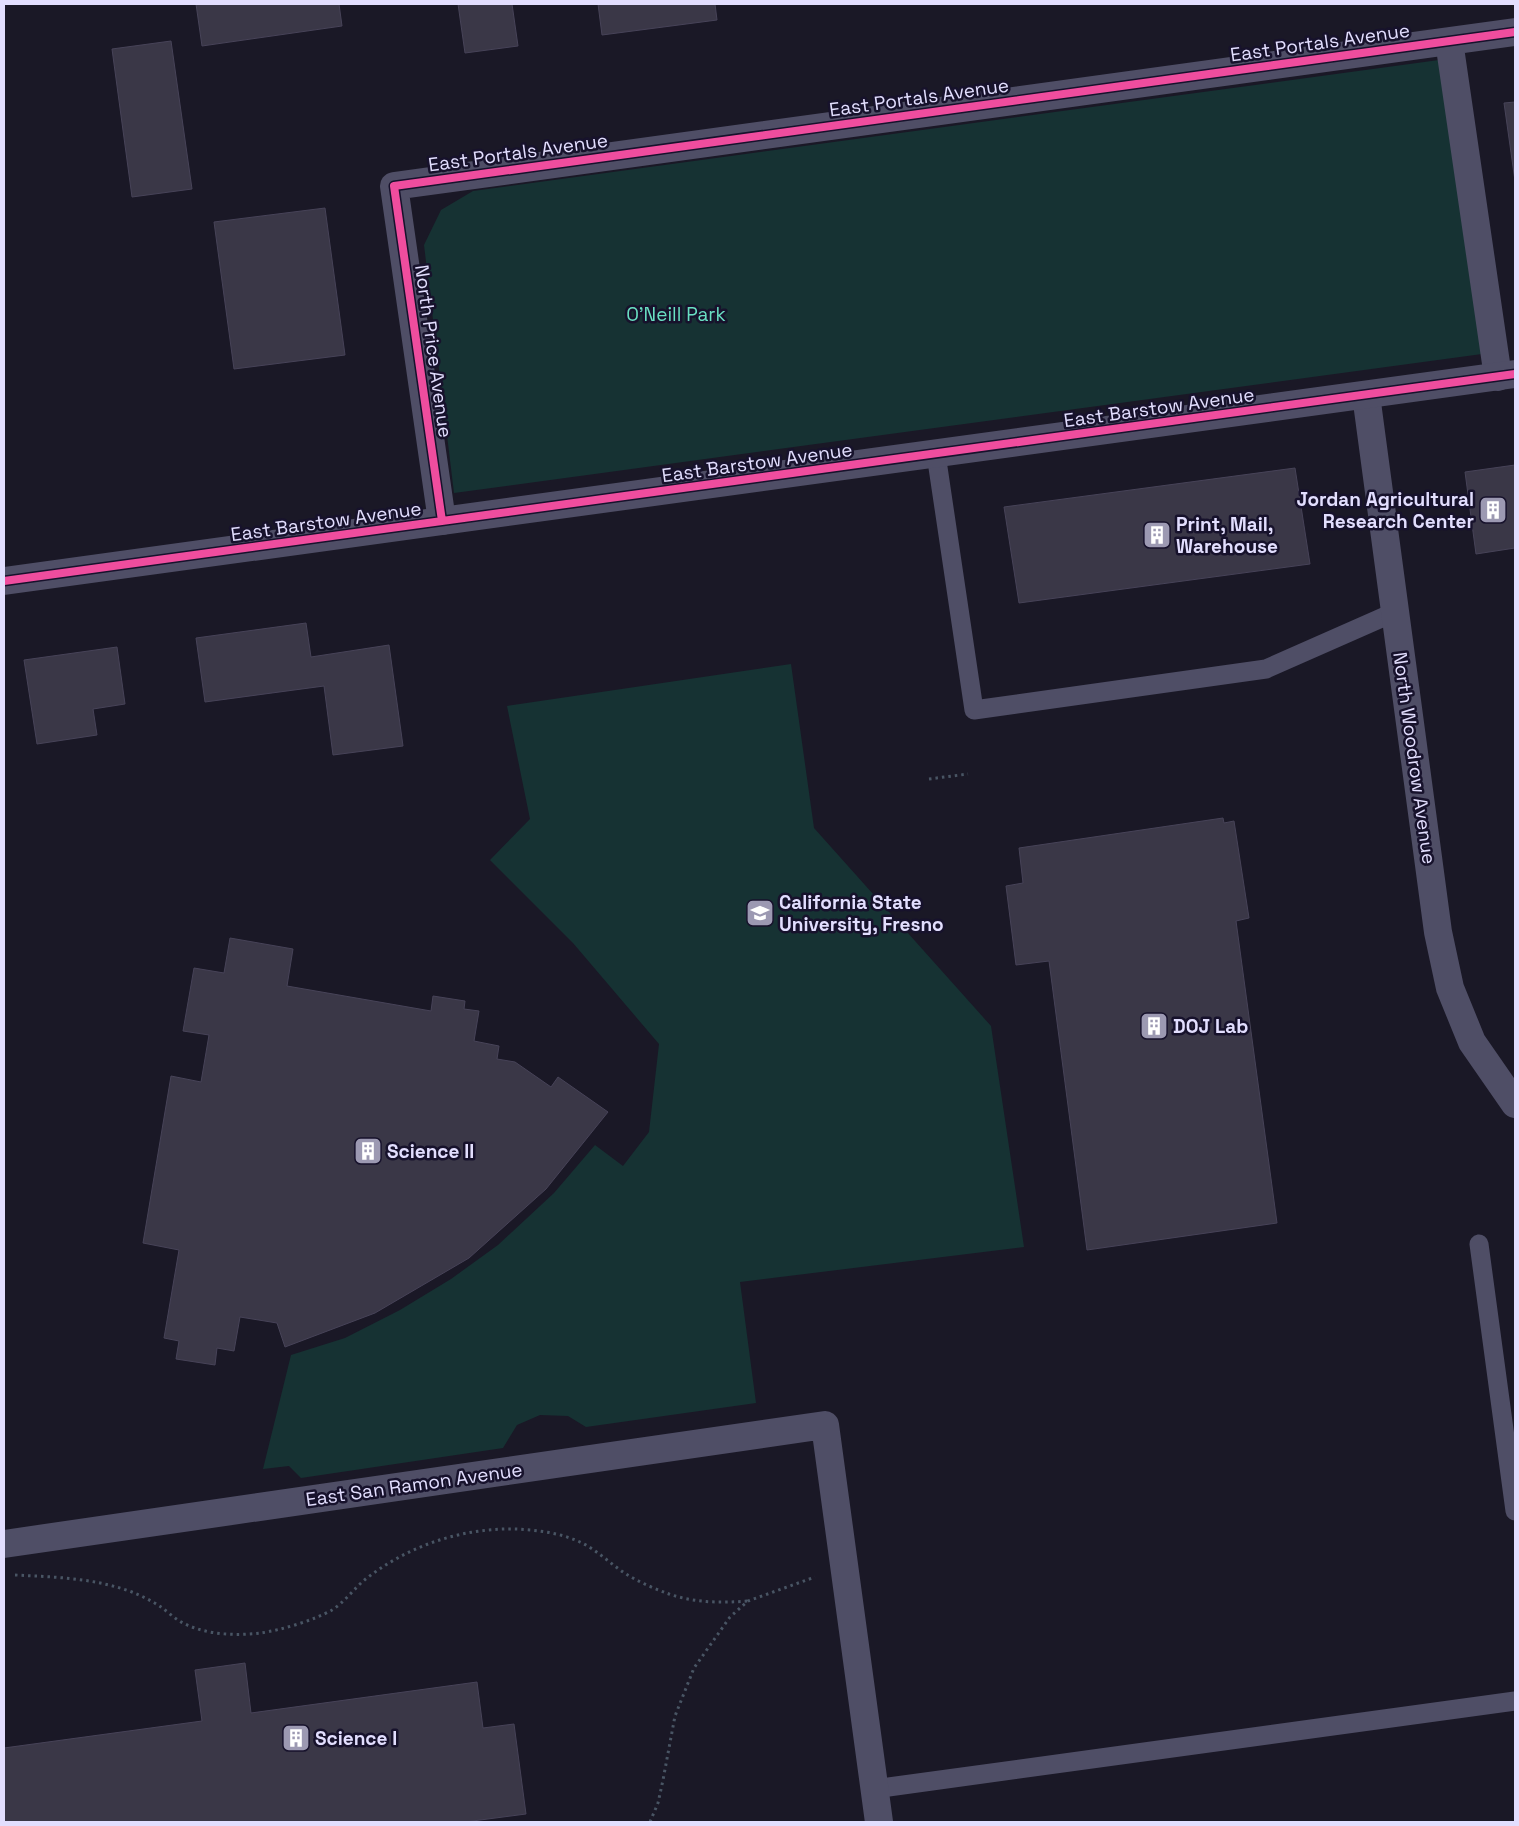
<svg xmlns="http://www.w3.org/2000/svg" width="1519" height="1826" viewBox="0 0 1519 1826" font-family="'Space Grotesk',sans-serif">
  <rect width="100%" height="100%" fill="#1a1826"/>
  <path fill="#163233" d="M 1439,60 L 1482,354 L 454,493 L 424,245 L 441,210 L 473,191 Z
    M 791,664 L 814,828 L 991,1026 L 1024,1247 L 740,1282 L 756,1403 L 586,1427 L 568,1416 L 540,1415 L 517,1425 L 503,1448 L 301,1478 L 289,1466 L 263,1469 L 291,1355 L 345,1338 L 400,1310 L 451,1279 L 498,1245 L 554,1193 L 595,1145 L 623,1166 L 649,1132 L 659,1044 L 573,943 L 490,860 L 530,819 L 507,706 Z"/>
  <path fill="#3a3747" stroke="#474358" d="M 196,4 L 339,4 L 342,26 L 202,46 Z
    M 458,4 L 512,4 L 518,46 L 465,53 Z
    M 598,4 L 715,4 L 717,20 L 602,35 Z
    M 171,41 L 192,189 L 132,197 L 112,49 Z
    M 1515,102 L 1515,181 L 1504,103 Z
    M 325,208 L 345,355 L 234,369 L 214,222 Z
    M 1515,465 L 1515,548 L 1476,554 L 1465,472 Z
    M 1295,468 L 1310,564 L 1019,603 L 1004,507 Z
    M 306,623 L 311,657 L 389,645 L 403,746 L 333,755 L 324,686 L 205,702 L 196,638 Z
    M 117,647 L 125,704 L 93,709 L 97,735 L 37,744 L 24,660 Z
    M 1223,818 L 1224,823 L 1234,821 L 1249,918 L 1236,921 L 1277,1223 L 1087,1250 L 1049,961 L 1016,965 L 1006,886 L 1023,883 L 1019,848 Z
    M 230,938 L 293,949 L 287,986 L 431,1011 L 433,996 L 465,1001 L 464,1009 L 479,1011 L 474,1041 L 499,1046 L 497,1059 L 515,1062 L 551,1087 L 558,1077 L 608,1112 L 546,1189 L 469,1258 L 375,1313 L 285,1347 L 277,1323 L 240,1317 L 234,1351 L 217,1348 L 215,1365 L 176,1359 L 179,1341 L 164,1338 L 179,1250 L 143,1243 L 171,1076 L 201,1082 L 209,1035 L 183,1031 L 194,968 L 224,973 Z
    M 245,1663 L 251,1713 L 477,1682 L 483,1728 L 514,1724 L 526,1814 L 465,1822 L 4,1822 L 4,1748 L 202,1721 L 195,1670 Z"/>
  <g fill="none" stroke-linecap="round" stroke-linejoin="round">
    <path stroke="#495564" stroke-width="3" stroke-dasharray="2.5 4" stroke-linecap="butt" d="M 929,779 L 968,774
      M 15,1575 C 55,1577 94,1578 132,1592 C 142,1596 152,1601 161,1607 C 168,1612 175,1619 183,1623 C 206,1635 236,1636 261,1633 C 281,1630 315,1620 332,1610 C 345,1602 355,1587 367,1578 C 410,1545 462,1528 515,1529 C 538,1530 563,1533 584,1544 C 599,1552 612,1565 626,1574 C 639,1582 655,1589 669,1594 C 695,1603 721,1603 748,1601
      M 650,1822 L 658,1803 L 663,1780 L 675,1716 L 694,1668 L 730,1617 L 748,1601 L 815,1577"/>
    <path stroke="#4f4e66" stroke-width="19" d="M 936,454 L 974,710 L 1266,669 L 1395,612
      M 1479,1244 L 1515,1511
      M 874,1789 L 1515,1701"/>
    <path stroke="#4f4e66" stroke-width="28" d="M 1449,41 L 1498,377
      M 1366,395 L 1438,932 L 1450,988 L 1472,1042 L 1515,1104
      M 442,521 L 394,186 L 1515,32
      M 4,1544 L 825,1425 L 879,1822"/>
    <path stroke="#4f4e66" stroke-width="28" d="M 4,581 L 1515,374"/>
    <defs>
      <path id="cycleway" d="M 442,521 L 394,186 L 1515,32
        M 4,581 L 1515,374"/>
    </defs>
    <use href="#cycleway" stroke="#17122c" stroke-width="11"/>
    <use href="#cycleway" stroke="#ef4d9e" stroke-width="8"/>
  </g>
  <defs>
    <symbol id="building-square" viewBox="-11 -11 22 22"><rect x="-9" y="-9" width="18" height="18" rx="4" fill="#9c99b2" stroke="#17122c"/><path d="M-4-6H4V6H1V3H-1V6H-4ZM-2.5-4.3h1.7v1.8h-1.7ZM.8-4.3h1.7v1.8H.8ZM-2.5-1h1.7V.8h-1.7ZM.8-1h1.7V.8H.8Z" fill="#fff"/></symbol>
    <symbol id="university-square" viewBox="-11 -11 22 22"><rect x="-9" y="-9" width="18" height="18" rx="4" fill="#9c99b2" stroke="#17122c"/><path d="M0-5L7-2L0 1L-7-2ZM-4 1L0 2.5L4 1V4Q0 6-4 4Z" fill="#fff"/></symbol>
  </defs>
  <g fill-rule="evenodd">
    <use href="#building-square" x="1477" y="494" width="32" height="32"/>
    <use href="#building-square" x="1141" y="519" width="32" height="32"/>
    <use href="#university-square" x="744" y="897" width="32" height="32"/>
    <use href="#building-square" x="1138" y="1010" width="32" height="32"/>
    <use href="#building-square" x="352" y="1135" width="32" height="32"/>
    <use href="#building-square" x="280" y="1722" width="32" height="32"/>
  </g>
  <g text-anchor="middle" stroke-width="5" stroke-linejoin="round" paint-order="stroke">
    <g font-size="19" fill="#e2defe" stroke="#17122c">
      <text transform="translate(1320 42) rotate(-8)" y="7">East Portals Avenue</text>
      <text transform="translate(919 97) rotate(-8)" y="7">East Portals Avenue</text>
      <text transform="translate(518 152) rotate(-8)" y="7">East Portals Avenue</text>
      <text transform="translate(434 351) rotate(82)" y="7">North Price Avenue</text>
      <text transform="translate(1159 407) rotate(-8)" y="7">East Barstow Avenue</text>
      <text transform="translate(757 462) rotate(-8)" y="7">East Barstow Avenue</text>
      <text transform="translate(326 521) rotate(-8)" y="7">East Barstow Avenue</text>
      <text transform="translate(1415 758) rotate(82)" y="7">North Woodrow Avenue</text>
      <text transform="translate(414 1484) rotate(-8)" y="7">East San Ramon Avenue</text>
    </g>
    <g font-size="19" fill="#69dfc2" stroke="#17122c">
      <text x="676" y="321">O'Neill Park</text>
    </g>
    <g font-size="19" font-weight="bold" fill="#e2defe" stroke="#17122c" text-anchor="start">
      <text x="1474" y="506" text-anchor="end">Jordan Agricultural<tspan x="1474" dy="22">Research Center</tspan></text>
      <text x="1176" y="531">Print, Mail,<tspan x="1176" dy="22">Warehouse</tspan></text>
      <text x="779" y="909">California State<tspan x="779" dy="22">University, Fresno</tspan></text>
      <text x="1173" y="1033">DOJ Lab</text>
      <text x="387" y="1158">Science II</text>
      <text x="315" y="1745">Science I</text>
    </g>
  </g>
  <rect width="1519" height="1826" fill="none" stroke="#e2defe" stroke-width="10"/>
</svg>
